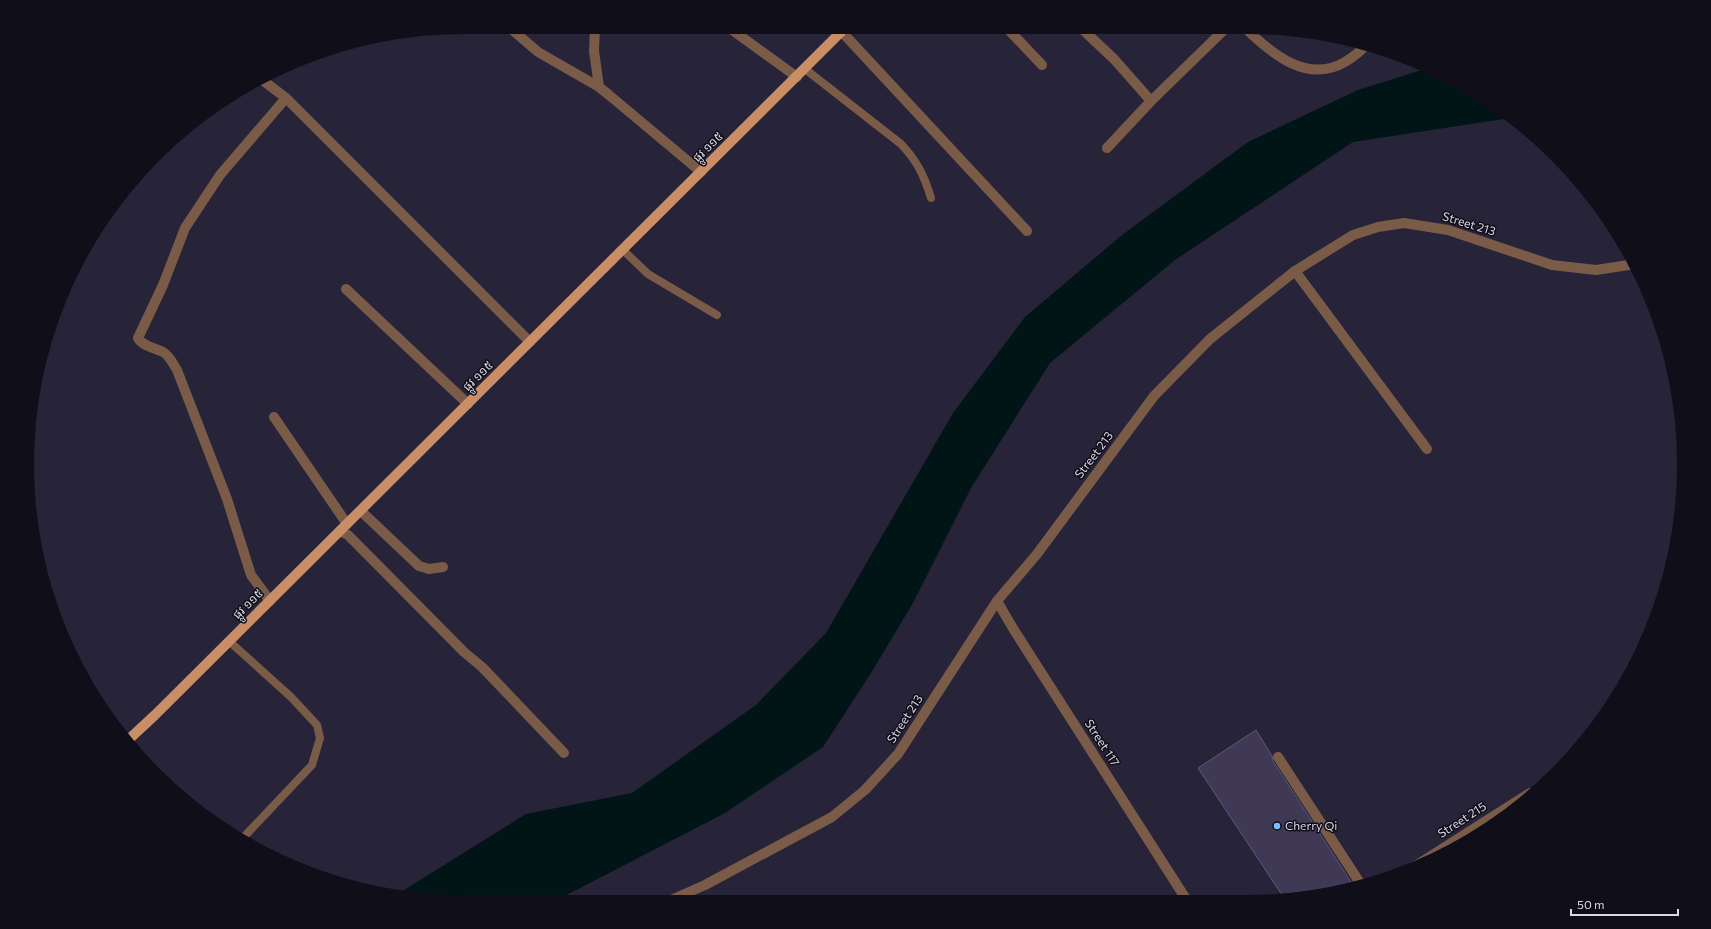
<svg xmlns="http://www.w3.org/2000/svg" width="1711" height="929" viewBox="0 0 1711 929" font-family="Commissioner,'Noto Sans Khmer',sans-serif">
  <rect width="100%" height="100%" fill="#272339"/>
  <path fill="#011517" d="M 1425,69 L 1465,86 L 1510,118 L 1353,142 L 1175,260 L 1050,363 L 971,488 L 913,603 L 871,673 L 823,747 L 725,813 L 555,901 L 436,901 L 396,895 L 526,814 L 632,793 L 756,705 L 826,633 L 953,413 L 1025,317 L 1122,235 L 1248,142 L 1358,90 Z"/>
  <path fill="#3f3956" stroke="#5e5a73" d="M 1256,730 L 1272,756 L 1273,761 L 1353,885 L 1303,898 L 1284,898 L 1198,768 Z"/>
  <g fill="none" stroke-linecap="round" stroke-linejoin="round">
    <path stroke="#795b48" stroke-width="8" d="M 805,69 L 901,144 C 917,161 924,175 931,198
      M 623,250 L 648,274 L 717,315
      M 229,641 L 291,697 L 317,725 L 320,738 L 312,765 L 241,840"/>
    <path stroke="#795b48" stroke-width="10" d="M 1278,757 L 1360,883"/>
    <path stroke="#795b48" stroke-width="10" d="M 509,27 L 538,52 L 599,87 L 609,95 L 701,172
      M 595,27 L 594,51 L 599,87
      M 728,27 L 797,77
      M 1007,28 L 1042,65
      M 1081,28 L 1114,59 L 1151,101
      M 1245,28 C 1272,54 1307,84 1345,62 C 1353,57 1360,52 1366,45
      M 842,32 L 1027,231
      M 261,79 L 286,98 L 530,342
      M 1107,148 L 1151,101 L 1226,28
      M 1295,271 L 1427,449
      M 346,289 L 468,404
      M 274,417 L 347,524
      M 361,511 L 419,566 L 429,569 L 443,567
      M 340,531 L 348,535 L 464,652 L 482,667 L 564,753
      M 270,601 L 251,575 L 227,499 L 177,370 C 173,364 170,356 163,352 C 155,348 142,346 138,338 L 163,285 L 185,228 L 220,175 L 286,98
      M 997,601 L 1014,630 L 1186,899"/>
    <path stroke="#795b48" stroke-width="10" d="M 1409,870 L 1530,793
      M 671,900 L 705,885 L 832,817 L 865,790 L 898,754 L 997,601 L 1037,554 L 1154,396 L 1210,339 L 1295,271 L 1353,235 L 1378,227 L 1404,223 L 1448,230 L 1552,265 L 1596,270 L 1635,264"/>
    <path stroke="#ca8e66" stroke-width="10" d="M 127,741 L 155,715 L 846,27"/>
  </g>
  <circle fill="#79bff8" stroke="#100e18" stroke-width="1.5" cx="1277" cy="826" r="4"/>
  <g text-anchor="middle" stroke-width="3" stroke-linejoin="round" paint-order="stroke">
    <g font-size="12" fill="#dad8e6" stroke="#100e18">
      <text transform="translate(708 147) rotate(-45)" y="4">ផ្លូវ ១១៥</text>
      <text transform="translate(1469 224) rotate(17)" y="4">Street 213</text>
      <text transform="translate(478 376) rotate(-45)" y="4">ផ្លូវ ១១៥</text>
      <text transform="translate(1094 455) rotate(-53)" y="4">Street 213</text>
      <text transform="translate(248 604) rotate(-45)" y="4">ផ្លូវ ១១៥</text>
      <text transform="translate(905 719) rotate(-57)" y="4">Street 213</text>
      <text transform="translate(1102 743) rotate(57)" y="4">Street 117</text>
      <text transform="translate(1462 820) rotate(-33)" y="4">Street 215</text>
    </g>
    <g font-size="12" fill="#dad8e6" stroke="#100e18" text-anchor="start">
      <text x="1285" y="830">Cherry Qi</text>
    </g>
  </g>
  <path d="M0 0H1711V929H0ZM464 34H1247A430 430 0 0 1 1677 464V465A430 430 0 0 1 1247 895H464A430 430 0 0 1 34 465V464A430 430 0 0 1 464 34Z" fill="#100e18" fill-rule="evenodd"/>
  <path d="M1571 909v6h107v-6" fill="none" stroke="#dad8e6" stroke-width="2"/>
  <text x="1577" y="909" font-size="12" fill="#dad8e6" stroke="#100e18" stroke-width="3" paint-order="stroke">50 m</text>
</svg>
